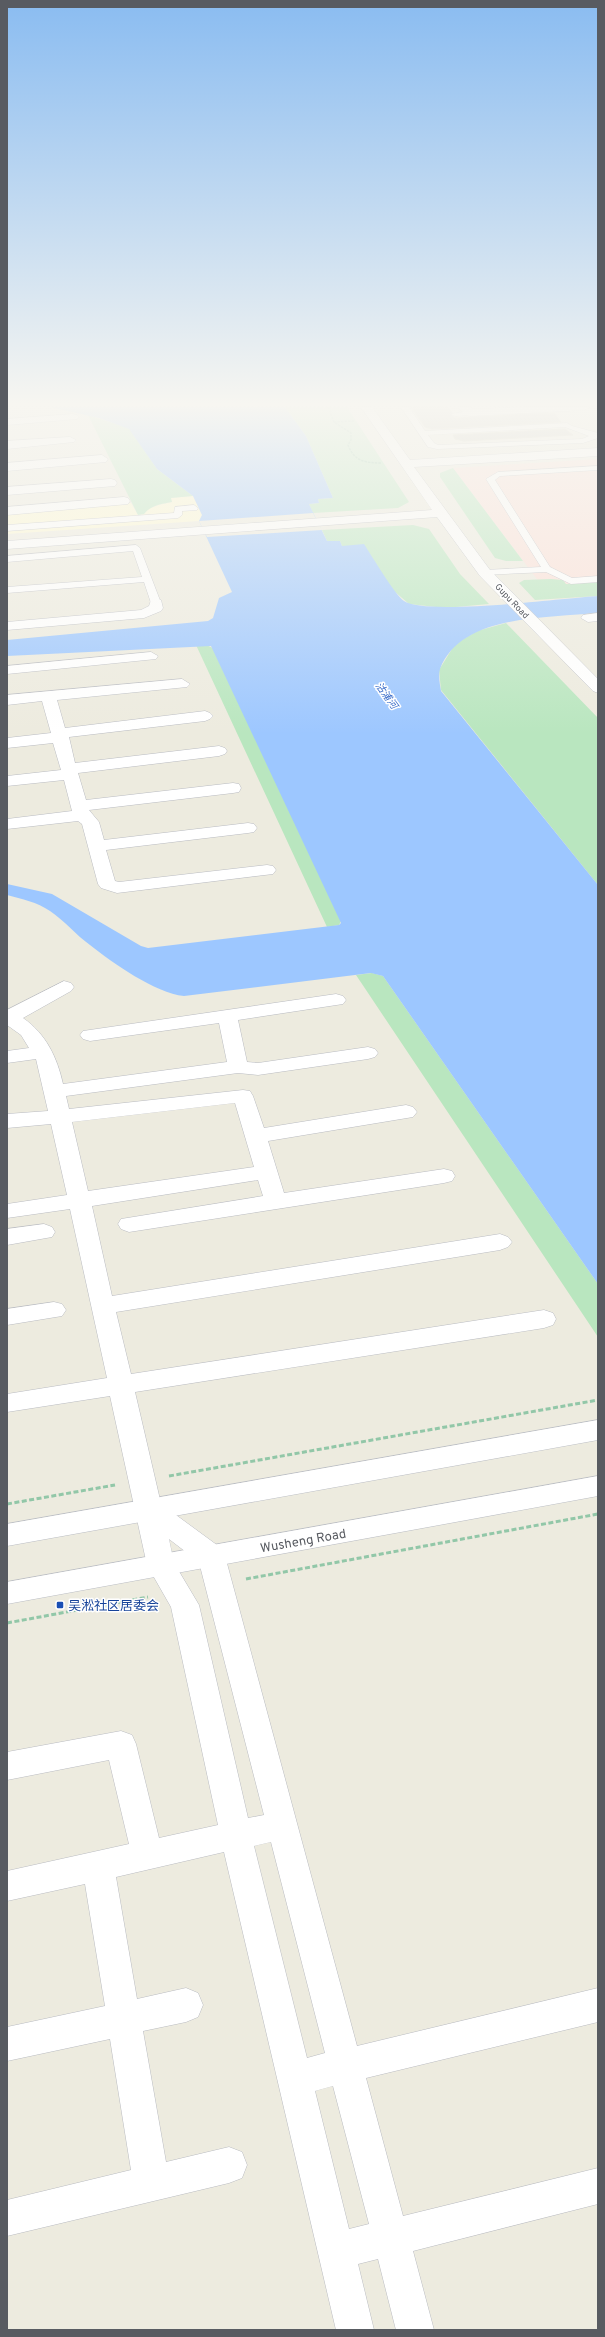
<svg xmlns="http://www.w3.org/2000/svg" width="605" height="2337" viewBox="0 0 605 2337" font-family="Overpass,'Noto Sans SC',sans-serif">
  <rect width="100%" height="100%" fill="#edebdf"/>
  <path fill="#fffad2" d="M 193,496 L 202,515 L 199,521 L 7,534 L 7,513 L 131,503 L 138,515 L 144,514 L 148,509 L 159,505 L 172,502 L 170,498 Z"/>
  <path fill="#fce0d8" d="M 598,459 L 598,596 L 552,599 L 453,468 Z"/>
  <path fill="#b9e6bf" d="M 285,407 L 347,407 L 409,502 L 398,508 L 313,513 L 309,504 L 319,503 L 318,499 L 333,498 L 306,436 Z
    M 88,415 L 129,428 L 157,469 L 193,496 L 171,498 L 172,502 C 162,504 151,505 144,514 L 138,515 Z
    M 453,468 L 523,561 L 506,561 L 495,558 L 440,477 L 440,473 Z
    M 413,525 L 429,529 L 460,574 L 489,604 L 445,608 L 409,604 L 342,546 L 340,541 L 327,541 L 322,530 Z
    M 551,579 L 563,580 L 566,584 L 598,582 L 598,596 L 535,600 L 519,583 L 524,580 Z
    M 506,623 L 598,718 L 598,885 L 441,690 L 439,670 L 455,644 L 477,631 Z
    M 196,645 L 206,645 L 213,648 L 341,921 L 339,925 L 327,927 Z
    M 372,973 L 383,976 L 598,1284 L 598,1337 L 356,975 Z"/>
  <path fill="#9dc7ff" d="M 50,407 L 285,407 L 306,436 L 333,498 L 318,499 L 319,503 L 309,504 L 327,541 L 340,541 L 342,546 L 364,544 C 372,556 395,595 404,601 C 425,616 565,598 598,596 L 598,613 C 548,618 461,614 440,669 C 438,675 440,685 441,691 L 598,885 L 598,1284 L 383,976 L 371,973 L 184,996 C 155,993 113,963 90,945 C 76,935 65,921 50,911 C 37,902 22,899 7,895 L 7,884 L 52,894 L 141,946 L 148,948 L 339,925 L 341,923 L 211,646 L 7,656 L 7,640 L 208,621 L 213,618 L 219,598 L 232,592 L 199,521 L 202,515 L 193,496 L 157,469 L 129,429 L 99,418 Z"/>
  <path fill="#edebdf" d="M 313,513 L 322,530 L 207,537 L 199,521 Z"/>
  <path fill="#c7c5bc" stroke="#d1cebd" d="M 411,407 L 447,407 L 452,412 L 450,414 L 455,418 L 554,413 L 561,422 L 432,429 L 425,427 Z
    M 565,429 L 573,435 L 464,441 L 455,439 L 453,435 Z"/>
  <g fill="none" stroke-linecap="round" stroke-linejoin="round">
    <defs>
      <path id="service" d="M 401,407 L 409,407 L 425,431 L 567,423 L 572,426 L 598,433 L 598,438 L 583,443 L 437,449 L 428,447 ZM 565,427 L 589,436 L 582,439 L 438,445 L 434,443 L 428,435 Z
        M 470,411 L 474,413 L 473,415 L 455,416 L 451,414 Z
        M 598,466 L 598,470 L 500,476 L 495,480 L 550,567 L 572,578 L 598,576 L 598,582 L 571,584 L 546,572 L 482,575 L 480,573 L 485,570 L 541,567 L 486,479 L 498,472 Z
        M 194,505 L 198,508 L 197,510 L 182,511 L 182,515 L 178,518 L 7,531 L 7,525 L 174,513 L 175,507 Z
        M 136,545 L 140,548 L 161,603 L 159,605 L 151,603 L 144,582 L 7,593 L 7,587 L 142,577 L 133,551 L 7,562 L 7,556 Z"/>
      <path id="minor" d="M 458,407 L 470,407 L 473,409 L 527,407 L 590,407 L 584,410 L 470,416 L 466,415 Z
        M 73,414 L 77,415 L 79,417 L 77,419 L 7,425 L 7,419 Z
        M 70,437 L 76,440 L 74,442 L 7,449 L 7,441 Z
        M 102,455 L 108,459 L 106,462 L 7,471 L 7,463 Z
        M 111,479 L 115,480 L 117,483 L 115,486 L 7,495 L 7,487 Z
        M 124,497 L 128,498 L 130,501 L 128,504 L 7,515 L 7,507 Z
        M 156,599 L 161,600 L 163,608 L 161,611 L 144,618 L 7,630 L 7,622 L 141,610 L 149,606 L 151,600 Z
        M 598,613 L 598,621 L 588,622 L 581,618 L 583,615 Z
        M 151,652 L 158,656 L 156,659 L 7,674 L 7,666 Z
        M 182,679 L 190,684 L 187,687 L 57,700 L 65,728 L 205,711 L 210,713 L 213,716 L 210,719 L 205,721 L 69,737 L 75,763 L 219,746 L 225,748 L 227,751 L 225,754 L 219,756 L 78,773 L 86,800 L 233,783 L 239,784 L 241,788 L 239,792 L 233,793 L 89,810 L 99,822 L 104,840 L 248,823 L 254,824 L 257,828 L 254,832 L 248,833 L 106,850 L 115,881 L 119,882 L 267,865 L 273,866 L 276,870 L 273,874 L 117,893 L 101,888 L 98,884 L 82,824 L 78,821 L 7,829 L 7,819 L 72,811 L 64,780 L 7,786 L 7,776 L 61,770 L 53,743 L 7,748 L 7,738 L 51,733 L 42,701 L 7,705 L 7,695 Z
        M 64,981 L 71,983 L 74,987 L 71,991 L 23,1018 C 46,1034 57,1057 63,1084 L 227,1062 L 219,1023 L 90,1041 L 83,1039 L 80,1035 L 83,1031 L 336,994 L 343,996 L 346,1000 L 343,1004 L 238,1020 L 247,1062 L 258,1063 L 368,1047 L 375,1049 L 378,1053 L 375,1057 L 368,1059 L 258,1075 L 238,1073 L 66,1096 L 69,1109 L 243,1090 L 250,1091 L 253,1096 L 264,1128 L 406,1105 L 413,1107 L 417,1112 L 413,1117 L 268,1141 L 284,1193 L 444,1169 L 452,1171 L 455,1176 L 452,1181 L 444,1183 L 129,1232 L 121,1229 L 118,1224 L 121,1219 L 263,1196 L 258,1180 L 92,1206 L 112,1296 L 500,1234 L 508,1237 L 512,1242 L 508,1247 L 500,1250 L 116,1312 L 131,1374 L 544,1310 L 553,1313 L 556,1319 L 553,1325 L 544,1328 L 135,1392 L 161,1504 L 221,1548 L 225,1556 L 357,2046 L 598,1988 L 598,2022 L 366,2078 L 403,2216 L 598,2168 L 598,2204 L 413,2251 L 434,2330 L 396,2330 L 378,2259 L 358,2264 L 374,2330 L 336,2330 L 224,1852 L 116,1877 L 137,1999 L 186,1988 L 198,1993 L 203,2005 L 198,2017 L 186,2022 L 143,2031 L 166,2162 L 229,2147 L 242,2152 L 247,2165 L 242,2178 L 229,2183 L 7,2236 L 7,2200 L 131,2170 L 110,2039 L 7,2061 L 7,2027 L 105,2006 L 85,1884 L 7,1901 L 7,1871 L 129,1844 L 109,1760 L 7,1780 L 7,1752 L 121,1731 L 132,1735 L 136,1744 L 159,1838 L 218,1825 L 171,1607 L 147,1565 L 110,1396 L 7,1412 L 7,1394 L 107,1378 L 70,1209 L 7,1218 L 7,1204 L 67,1195 L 51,1124 L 7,1128 L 7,1114 L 48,1111 L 36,1059 L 7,1063 L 7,1051 L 29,1048 L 21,1035 L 7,1025 L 7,1010 ZM 235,1103 L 254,1167 L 88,1191 L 72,1122 ZM 169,1539 L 199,1562 L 264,1815 L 248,1818 L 199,1605 L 174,1563 ZM 271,1842 L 325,2053 L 307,2058 L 254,1846 ZM 333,2086 L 369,2224 L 349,2229 L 315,2091 Z
        M 44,1224 L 52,1227 L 55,1232 L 52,1237 L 7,1245 L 7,1229 Z
        M 54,1302 L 62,1304 L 66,1310 L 62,1316 L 7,1325 L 7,1309 Z"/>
      <path id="tertiary" d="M 361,407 L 372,407 L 410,460 L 598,448 L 598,456 L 414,467 L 490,570 L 598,679 L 598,693 L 593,691 L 480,576 L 437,517 L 7,549 L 7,541 L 432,510 Z"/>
      <path id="secondary" d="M 598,1420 L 598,1440 L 7,1546 L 7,1524 Z
        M 598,1476 L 598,1496 L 7,1604 L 7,1582 Z"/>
    </defs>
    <use href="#service" stroke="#babcc2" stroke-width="1"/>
    <use href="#minor" stroke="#babcc2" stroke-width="1"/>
    <use href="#tertiary" stroke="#babcc2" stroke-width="1"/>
    <use href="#secondary" stroke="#babdc4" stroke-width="1"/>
    <path stroke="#92c7a8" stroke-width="1.5" stroke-dasharray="2.5 1" stroke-linecap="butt" d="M 328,407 L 334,422 L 351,433 L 351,440 L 348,445 C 354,461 365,463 381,463
      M 334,422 L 354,421"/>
    <path stroke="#92c7a8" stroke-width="3" stroke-dasharray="5 2.5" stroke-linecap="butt" d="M 169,1476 L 598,1400
      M 7,1504 L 115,1485
      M 246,1579 L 598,1514
      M 7,1623 L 148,1597"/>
    <use href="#service" fill="#fff" fill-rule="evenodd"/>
    <use href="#minor" fill="#fff" fill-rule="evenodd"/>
    <use href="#tertiary" fill="#fff" fill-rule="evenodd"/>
    <use href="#secondary" fill="#fff" fill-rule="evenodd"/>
  </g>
  <linearGradient id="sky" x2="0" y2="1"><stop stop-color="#8abcf1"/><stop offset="0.55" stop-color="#f7f6f1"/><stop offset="1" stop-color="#f7f6f1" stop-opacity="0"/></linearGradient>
  <rect width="605" height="734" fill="url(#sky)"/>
  <rect fill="#1a4fb4" stroke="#fff" stroke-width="1.5" x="56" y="1601" width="8" height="8" rx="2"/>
  <g text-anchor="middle" stroke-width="3" stroke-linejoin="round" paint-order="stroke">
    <g font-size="9" fill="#585b61" stroke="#fff">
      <text transform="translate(512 601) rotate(46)" y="3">Gupu Road</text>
    </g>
    <g font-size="10" font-style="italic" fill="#396cc9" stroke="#fff">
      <text transform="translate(387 695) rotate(54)" y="4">沽浦河</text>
    </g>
    <g font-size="13" fill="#585b61" stroke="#fff">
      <text transform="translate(303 1540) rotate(-10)" y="5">Wusheng Road</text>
    </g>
    <g font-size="13" fill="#164399" stroke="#fff" text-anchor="start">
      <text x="68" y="1610">吴淞社区居委会</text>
    </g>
  </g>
  <rect width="605" height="2337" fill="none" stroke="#585b61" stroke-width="16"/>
</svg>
